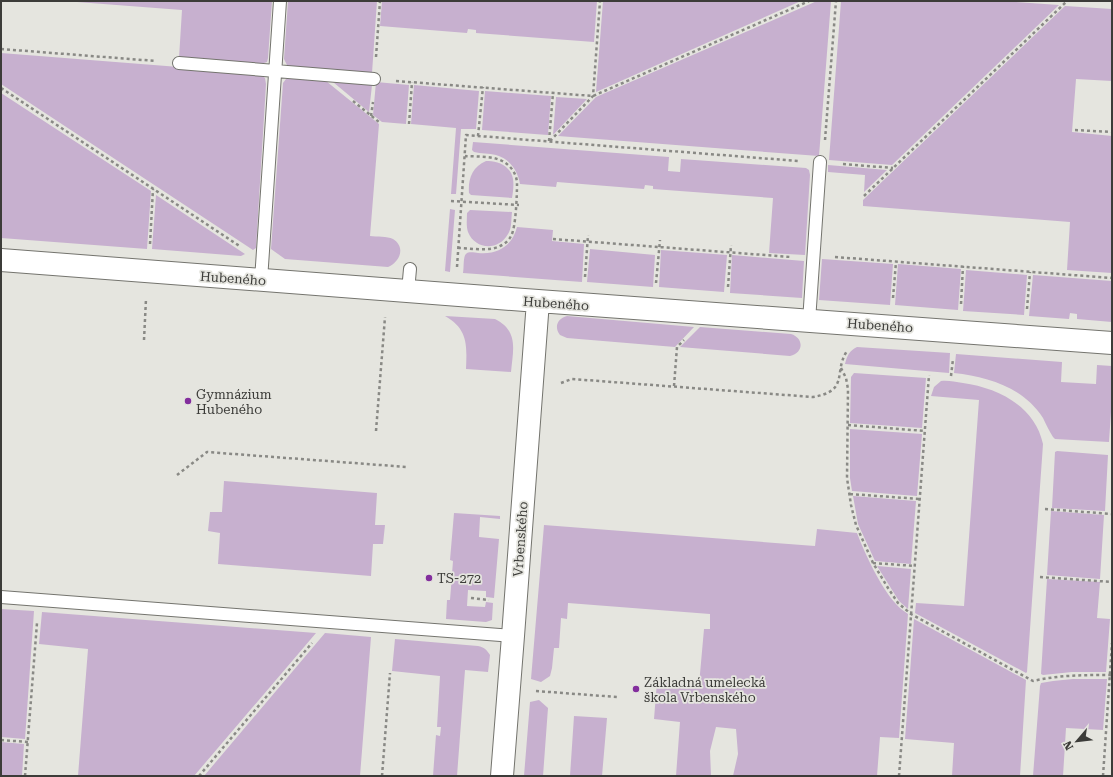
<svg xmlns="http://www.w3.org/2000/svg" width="1113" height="777" viewBox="0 0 1113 777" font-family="'Roboto Serif',serif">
  <rect width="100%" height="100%" fill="#e5e5df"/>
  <path fill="#c7b0cf" d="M 64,1 L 272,1 L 268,58 L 267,62 L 261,64 L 179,58 L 182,10 Z
    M 288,1 L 377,1 L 372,73 L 291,67 L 287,65 L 284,59 Z
    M 382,1 L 597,1 L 594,42 L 476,33 L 476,30 L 468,29 L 467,33 L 380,26 Z
    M 603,1 L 801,1 L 596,92 Z
    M 817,1 L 831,1 L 819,156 L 558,136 L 596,97 Z
    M 841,1 L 1002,1 L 1059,5 L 892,165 L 829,160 Z
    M 1065,6 L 1112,9 L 1112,81 L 1076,79 L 1072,132 L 1112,136 L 1112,273 L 1067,270 L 1070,222 L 863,206 L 863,200 Z
    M 1,53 L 179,67 L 179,69 L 262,76 L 265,78 L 266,84 L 256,248 L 253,250 L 1,84 Z
    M 290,78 L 326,81 L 379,124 L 370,236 C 377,237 387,236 393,239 C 406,247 400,262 388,267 L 285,259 L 271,249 L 283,83 L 286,79 Z
    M 333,82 L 372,85 L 369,112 Z
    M 376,82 L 409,85 L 406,124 L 382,122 L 373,115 Z
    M 414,85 L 479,91 L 476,129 L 461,129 L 456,194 L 451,194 L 456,128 L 411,124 Z
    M 485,91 L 551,96 L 548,135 L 482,130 Z
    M 1,93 L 151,191 L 147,249 L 1,238 Z
    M 556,97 L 587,99 L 553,135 Z
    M 473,142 L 669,157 L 668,171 L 680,172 L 681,159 L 806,168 L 809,170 L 810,175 L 805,255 L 769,253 L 773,198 L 653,189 L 653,186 L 645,185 L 644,189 L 557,182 L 556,187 L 520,184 C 518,171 510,159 496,155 C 489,153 481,154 474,152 L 472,150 Z
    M 486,161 C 497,160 511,166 513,179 C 514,185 513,192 512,198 L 471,195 L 469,193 C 468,179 472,167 486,161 Z
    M 828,165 L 887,170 L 864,192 L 865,175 L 828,172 Z
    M 156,195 L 245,254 L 241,256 L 152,249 Z
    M 450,209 L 455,210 L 450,272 L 445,271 Z
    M 470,210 L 512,212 C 511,220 512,228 508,234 C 499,251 475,250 468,232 C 466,226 467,219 467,213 Z
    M 517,227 L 553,230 L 552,241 L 584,244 L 582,282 L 463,273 C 464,269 463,256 466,254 C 469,251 475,253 478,253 C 498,255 512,246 517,227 Z
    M 590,249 L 655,255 L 653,287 L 587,282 Z
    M 661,250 L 727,255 L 724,292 L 659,287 Z
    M 732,255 L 804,261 L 802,298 L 730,293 Z
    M 822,259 L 893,264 L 890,305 L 819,300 Z
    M 898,264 L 961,269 L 958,310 L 895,305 Z
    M 966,270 L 1027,275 L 1024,315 L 963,311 Z
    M 1033,275 L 1112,281 L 1112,322 L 1077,319 L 1077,314 L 1070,313 L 1069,319 L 1029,316 Z
    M 445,316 L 495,319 C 519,331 513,350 511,372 L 466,369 C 467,345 468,329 445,316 Z
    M 567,316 L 694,327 L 675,347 L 567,338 L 560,335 C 554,327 557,319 567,316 Z
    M 700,327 L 791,334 C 804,338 804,353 790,356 L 680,347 Z
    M 857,347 L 950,353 L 949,373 L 845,364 C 847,356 849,351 857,347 Z
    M 956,354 L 1062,362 L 1061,382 L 1096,384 L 1097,365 L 1112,366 L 1112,412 L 1111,412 L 1109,442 L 1055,439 L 1053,437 C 1049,431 1046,424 1043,418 C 1023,387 988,377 954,373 Z
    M 854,373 L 926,378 L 922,428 L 850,423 L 851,377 Z
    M 941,381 C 948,380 955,382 963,383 C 998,388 1035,406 1043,444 L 1027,672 L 1026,673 L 915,613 L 916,603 L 964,606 L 979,400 L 931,396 L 934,387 Z
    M 850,429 L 922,434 L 917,496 L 852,491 L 850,478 Z
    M 1057,451 L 1108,455 L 1105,511 L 1052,508 L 1055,452 Z
    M 224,481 L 377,493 L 375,525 L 385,525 L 383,544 L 373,544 L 371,576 L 218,564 L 220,533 L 208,531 L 210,512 L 222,512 Z
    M 853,496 L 916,501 L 911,564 L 875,561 L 858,524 Z
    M 1051,511 L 1104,515 L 1100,579 L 1047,575 Z
    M 454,513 L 500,516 L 500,519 L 480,517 L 479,537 L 499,539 L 494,598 L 486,597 L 486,591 L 468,590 L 467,606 L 485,607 L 486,602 L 493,603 L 492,620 L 486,622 L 446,619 L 447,600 L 450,600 L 453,561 L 450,560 Z
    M 544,525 L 815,546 L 817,529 L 857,533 C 865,554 881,588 896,604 C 899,608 904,611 908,614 L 899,738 L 880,737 L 877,776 L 733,776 L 738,754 L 736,729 L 716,727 L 710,751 L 711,775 L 717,776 L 676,776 L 680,722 L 654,719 L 657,682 L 699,685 L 704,629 L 710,629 L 710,614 L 568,603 L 567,619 L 561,618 L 559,648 L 554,648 L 552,668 L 550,676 L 541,682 L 531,679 Z
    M 877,566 L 911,569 L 908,609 L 899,601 Z
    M 1047,579 L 1100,582 L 1097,618 L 1110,619 L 1106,672 L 1072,672 L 1043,675 L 1041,674 Z
    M 1,609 L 34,611 L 25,739 L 1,737 Z
    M 42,612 L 316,633 L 194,776 L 78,776 L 88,649 L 39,644 Z
    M 914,619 L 1026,680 L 1020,776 L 952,776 L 954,743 L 905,739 Z
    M 325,633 L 371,637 L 360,776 L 204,776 Z
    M 395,639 L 478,646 C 484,647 487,650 490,655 L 488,672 L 465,670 L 457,776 L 433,776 L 436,735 L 440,736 L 441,727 L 437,727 L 440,676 L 392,671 Z
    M 1073,679 L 1107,679 L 1103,730 L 1066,728 L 1063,776 L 1033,776 L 1040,686 L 1041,683 L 1053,681 Z
    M 539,700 L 548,708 L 543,776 L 524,776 L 530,702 Z
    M 574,716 L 607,718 L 602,776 L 570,776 Z
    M 1,742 L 24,744 L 22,776 L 1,776 Z"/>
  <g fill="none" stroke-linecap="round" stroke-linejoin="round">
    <defs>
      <path id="service" d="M 179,63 L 374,79
        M 261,280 L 280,1
        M 408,291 L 410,269
        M 809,321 L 820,162
        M 1,597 L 513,636"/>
      <path id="minor" d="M 1,260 L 538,301 L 1112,343
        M 502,776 L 513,636 L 538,301"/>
    </defs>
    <use href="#service" stroke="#74746e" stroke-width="14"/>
    <use href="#minor" stroke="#74746e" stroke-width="24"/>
    <path stroke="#898985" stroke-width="2.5" stroke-dasharray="3 3" stroke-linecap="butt" d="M 1,49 L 156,61
      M 376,57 L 380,1
      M 396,81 L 593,96 L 809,1
      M 1,88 L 241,247
      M 353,101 L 379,122
      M 371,116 L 373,102
      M 409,124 L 412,82
      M 1075,130 L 1112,132
      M 478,136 L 483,87
      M 825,140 L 836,1
      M 549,141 L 553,93
      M 550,141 L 593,96 L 600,1
      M 843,164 L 893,168
      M 864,196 L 1066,2
      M 451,201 L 519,205
      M 553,239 L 791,257
      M 150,244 L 153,189
      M 458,248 C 471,248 488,252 500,246 C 505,244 509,240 511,236 C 516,228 517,194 517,184 C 517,177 514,170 508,165 C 497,155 479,157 465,156
      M 835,257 L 1112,278
      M 457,267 L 466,135 L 798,161
      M 585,277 L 588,235
      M 656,283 L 660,240
      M 728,287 L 731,245
      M 893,298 L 896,262
      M 961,304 L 963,266
      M 1027,309 L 1030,272
      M 144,340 L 146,299
      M 841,368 L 846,378 L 848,389 L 847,478 L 851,505 L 856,525 L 873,563 L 888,588 L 898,603 L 911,614 L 1033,681 C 1059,675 1084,675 1110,675 L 1112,676
      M 951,376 L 953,359
      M 561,383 L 572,379 L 813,397 C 850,391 833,372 847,351
      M 674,386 L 677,347 L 684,340
      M 848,425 L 925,431
      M 376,431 L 385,317
      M 177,475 L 207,452 L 407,467
      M 850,494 L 920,499
      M 1045,509 L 1112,514
      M 873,563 L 915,566
      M 1040,577 L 1112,582
      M 471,598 L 489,600
      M 536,691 L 617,697
      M 1,740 L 28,742
      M 25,776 L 37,623
      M 199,776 L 312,643
      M 382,776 L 390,673
      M 899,776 L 929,375
      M 1103,776 L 1112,643"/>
    <use href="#service" stroke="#fff" stroke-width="12"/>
    <use href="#minor" stroke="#fff" stroke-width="22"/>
  </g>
  <g fill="#832e9d" stroke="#e5e5df" stroke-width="1.5">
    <circle cx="188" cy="401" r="4"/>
    <circle cx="429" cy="578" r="4"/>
    <circle cx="636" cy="689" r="4"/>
  </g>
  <g text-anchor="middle" stroke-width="3.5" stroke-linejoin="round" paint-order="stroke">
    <g font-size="13" fill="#3c3c39" stroke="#e5e5df">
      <text transform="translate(233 278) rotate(4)" y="5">Hubeného</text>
      <text transform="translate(556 303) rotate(4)" y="5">Hubeného</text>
      <text transform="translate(880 325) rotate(4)" y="5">Hubeného</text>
      <text transform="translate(520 539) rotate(-86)" y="5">Vrbenského</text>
    </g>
    <g font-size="13" fill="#3c3c39" stroke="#e5e5df" text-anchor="start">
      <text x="196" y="399">Gymnázium<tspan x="196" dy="15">Hubeného</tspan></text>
      <text x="437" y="583">TS-272</text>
      <text x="644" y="687">Základná umelecká<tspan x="644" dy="15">škola Vrbenského</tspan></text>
    </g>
  </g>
  <rect width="1113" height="777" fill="none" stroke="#3c3c39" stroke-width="4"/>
  <g transform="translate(1077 741) rotate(242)" stroke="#e5e5df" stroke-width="3" paint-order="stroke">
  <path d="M0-3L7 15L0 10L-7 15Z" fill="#3c3c39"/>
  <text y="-6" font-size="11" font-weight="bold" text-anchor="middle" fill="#3c3c39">N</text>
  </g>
</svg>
